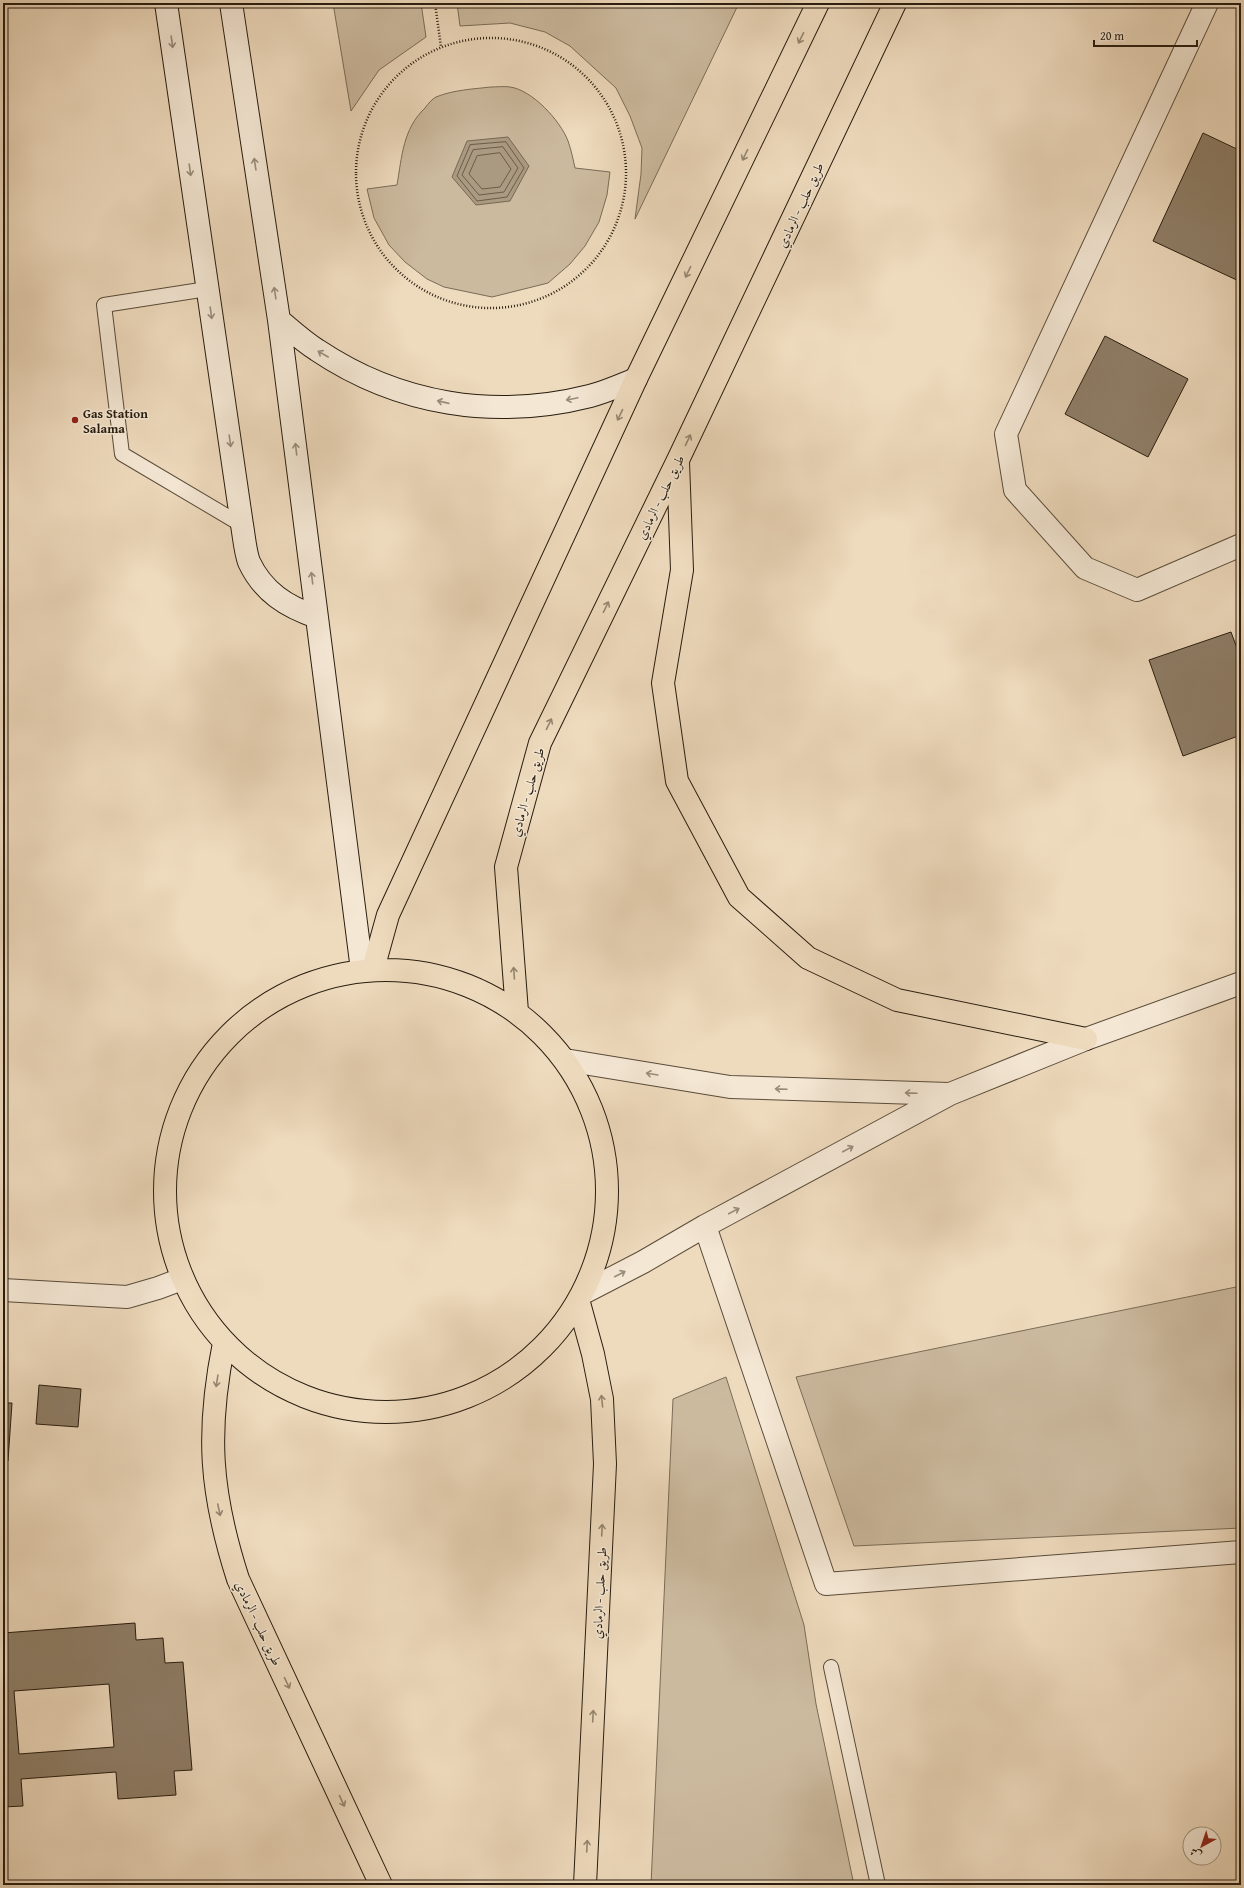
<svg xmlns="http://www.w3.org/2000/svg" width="1244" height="1888" viewBox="0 0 1244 1888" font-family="'Gentium Book Plus',Amiri,serif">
  <rect width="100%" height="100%" fill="#eedabd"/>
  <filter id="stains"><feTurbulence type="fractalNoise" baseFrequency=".005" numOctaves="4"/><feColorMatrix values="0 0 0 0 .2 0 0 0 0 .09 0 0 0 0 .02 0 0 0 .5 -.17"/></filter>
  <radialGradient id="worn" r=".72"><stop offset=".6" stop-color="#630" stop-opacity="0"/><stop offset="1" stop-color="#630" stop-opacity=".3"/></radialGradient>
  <path fill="#ccba9f" stroke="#7a6c57" d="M 333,3 L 421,3 L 426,37 L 379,70 L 351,111 Z
    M 457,3 L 739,3 L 635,219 L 641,174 L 642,148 L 630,116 L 616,88 L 570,46 L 545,32 L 510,23 L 460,26 Z
    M 491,87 C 497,87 504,86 510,87 C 532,90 560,120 568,141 C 571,149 573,159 575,168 L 610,172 L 607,195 L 599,222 L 585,246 L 570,264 L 548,283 L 492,297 L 444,287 L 427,279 L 405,262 L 389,245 L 374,218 L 367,189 L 397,185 C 402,156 403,129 425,108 C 428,104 432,99 436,97 C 453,90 473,89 491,87 Z
    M 1241,1286 L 1241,1528 L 854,1546 L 796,1377 Z
    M 726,1377 L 804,1625 L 816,1704 L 854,1885 L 651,1885 L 673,1399 Z"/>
  <path fill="#ab9a82" stroke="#776854" d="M 508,137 L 529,166 L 510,201 L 476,205 L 452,177 L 467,141 Z"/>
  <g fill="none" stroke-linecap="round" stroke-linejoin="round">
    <path stroke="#6a5c48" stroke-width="1" d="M 506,142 L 524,168 L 507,197 L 477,201 L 457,176 L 470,145 Z
      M 503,147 L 518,168 L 504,192 L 479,195 L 462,175 L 473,150 Z
      M 500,153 L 511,169 L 500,187 L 482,189 L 469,174 L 477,156 Z"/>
  </g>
  <path fill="#8f7f69" stroke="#281d0f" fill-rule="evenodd" d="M 1203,133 L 1241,151 L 1241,282 L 1153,241 Z
    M 1105,336 L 1188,379 L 1148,457 L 1065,414 Z
    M 1231,632 L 1241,659 L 1241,735 L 1183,756 L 1149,660 Z
    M 39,1385 L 81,1389 L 78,1427 L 36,1424 Z
    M 3,1403 L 12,1403 L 8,1461 L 3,1461 Z
    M 135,1623 L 136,1640 L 163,1638 L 165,1663 L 183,1662 L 192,1770 L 174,1771 L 176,1795 L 118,1799 L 116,1772 L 21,1779 L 23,1806 L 3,1807 L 3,1633 ZM 109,1684 L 114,1747 L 19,1754 L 14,1691 Z"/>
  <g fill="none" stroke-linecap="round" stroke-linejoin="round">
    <defs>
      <path id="lane" d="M 207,289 L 104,305 L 122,454 L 242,525
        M 831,1667 L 878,1885"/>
      <path id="street" d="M 1207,3 L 1006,434 L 1015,490 L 1085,568 L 1137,590 L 1241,545
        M 565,1060 L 730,1087 L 949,1094
        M 705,1226 L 826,1584 L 1241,1552
        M 3,1290 L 127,1297 L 158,1288 L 182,1279
        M 585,1292 L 643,1262 L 705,1226 L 950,1094 L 1086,1039 L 1241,983"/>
      <path id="secondary" d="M 166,3 L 242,525 C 244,536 245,551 249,562 C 263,592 287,607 317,617
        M 231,3 L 279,320 L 362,970
        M 279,320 C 291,330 304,342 317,350 C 399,405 495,420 590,396 C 606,392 621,385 636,379"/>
      <path id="highway" d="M 678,462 L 682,570 L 663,683 L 677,781 L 739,897 L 808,958 L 897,1000 L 1086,1039
        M 373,969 L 388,915 L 636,379 L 818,3
        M165 1191a221 221 0 1 1 442 0a221 221 0 1 1-442 0Z
        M 517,1012 L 506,867 L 540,743 L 678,460 L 895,3
        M 579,1303 L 593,1354 L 602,1399 L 605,1464 L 585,1885
        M 224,1343 C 206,1432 210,1492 238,1579 L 381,1885"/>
    </defs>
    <use href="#lane" stroke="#5a4c3a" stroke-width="16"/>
    <use href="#street" stroke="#5a4c3a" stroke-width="24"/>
    <use href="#secondary" stroke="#281d0f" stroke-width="24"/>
    <use href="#highway" stroke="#281d0f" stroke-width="24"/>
    <path stroke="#281d0f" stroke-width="2.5" stroke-dasharray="1 2" stroke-linecap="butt" d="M 435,3 L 441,47
      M356 173a135 135 0 1 1 270 0a135 135 0 1 1-270 0Z"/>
    <use href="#lane" stroke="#f4e7d4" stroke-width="14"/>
    <use href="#street" stroke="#f4e7d4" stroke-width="22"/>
    <use href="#secondary" stroke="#f4e7d4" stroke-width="22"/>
    <use href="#highway" stroke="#eedabd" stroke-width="22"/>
  </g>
  <defs><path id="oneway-shaft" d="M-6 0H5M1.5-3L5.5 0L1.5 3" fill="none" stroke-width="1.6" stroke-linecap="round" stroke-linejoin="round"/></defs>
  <g stroke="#95856f">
    <use href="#oneway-shaft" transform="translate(801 38) rotate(116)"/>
    <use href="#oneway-shaft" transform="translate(745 155) rotate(116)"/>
    <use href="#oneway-shaft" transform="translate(688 272) rotate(116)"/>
    <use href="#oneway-shaft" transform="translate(620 415) rotate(115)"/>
    <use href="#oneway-shaft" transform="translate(688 440) rotate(-65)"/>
    <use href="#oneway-shaft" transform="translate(606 607) rotate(-64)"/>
    <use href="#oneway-shaft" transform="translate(549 724) rotate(-64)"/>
    <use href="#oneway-shaft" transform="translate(514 973) rotate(-94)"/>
    <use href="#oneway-shaft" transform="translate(217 1381) rotate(99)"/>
    <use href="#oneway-shaft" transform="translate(602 1401) rotate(-96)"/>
    <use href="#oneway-shaft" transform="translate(219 1510) rotate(78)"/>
    <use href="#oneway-shaft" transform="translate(602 1530) rotate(-87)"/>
    <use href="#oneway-shaft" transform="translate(287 1683) rotate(65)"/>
    <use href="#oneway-shaft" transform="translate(593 1716) rotate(-87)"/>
    <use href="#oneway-shaft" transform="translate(342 1801) rotate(65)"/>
    <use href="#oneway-shaft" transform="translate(587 1846) rotate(-87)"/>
  </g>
  <g stroke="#988c7b">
    <use href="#oneway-shaft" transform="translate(172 42) rotate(82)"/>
    <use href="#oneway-shaft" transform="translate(255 164) rotate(-99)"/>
    <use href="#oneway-shaft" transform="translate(190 170) rotate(82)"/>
    <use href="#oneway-shaft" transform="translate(275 293) rotate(-99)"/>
    <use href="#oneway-shaft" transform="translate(211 313) rotate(82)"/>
    <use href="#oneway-shaft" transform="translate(323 354) rotate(-150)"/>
    <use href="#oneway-shaft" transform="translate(572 399) rotate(168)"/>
    <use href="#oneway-shaft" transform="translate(443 402) rotate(-167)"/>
    <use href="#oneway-shaft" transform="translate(230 441) rotate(82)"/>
    <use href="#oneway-shaft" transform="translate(296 449) rotate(-97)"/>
    <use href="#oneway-shaft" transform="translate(312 578) rotate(-97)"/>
    <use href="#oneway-shaft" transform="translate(652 1074) rotate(-171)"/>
    <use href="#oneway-shaft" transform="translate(781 1089) rotate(-178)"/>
    <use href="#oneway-shaft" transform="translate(911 1093) rotate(-178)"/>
    <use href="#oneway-shaft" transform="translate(848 1149) rotate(-28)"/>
    <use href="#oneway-shaft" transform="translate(734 1211) rotate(-28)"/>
    <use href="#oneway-shaft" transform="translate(620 1274) rotate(-27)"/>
  </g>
  <circle fill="#8f2418" stroke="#f4e7d4" stroke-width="1.5" cx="75" cy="420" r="4"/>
  <g text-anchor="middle" stroke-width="3" stroke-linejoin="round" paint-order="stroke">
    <g font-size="13" fill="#281d0f" stroke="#f4e7d4">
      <text transform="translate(800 205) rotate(-65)" y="5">طريق حلب - الرمادي</text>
      <text transform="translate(660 497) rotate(-64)" y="5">طريق حلب - الرمادي</text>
      <text transform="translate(527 792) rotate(-74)" y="5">طريق حلب - الرمادي</text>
      <text transform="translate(599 1593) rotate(-87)" y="5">طريق حلب - الرمادي</text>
      <text transform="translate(259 1623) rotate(65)" y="5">طريق حلب - الرمادي</text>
    </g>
    <g font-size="13" font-weight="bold" fill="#281d0f" stroke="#f4e7d4" text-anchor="start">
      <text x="83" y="418">Gas Station<tspan x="83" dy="15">Salama</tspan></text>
    </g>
  </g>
  <rect width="1244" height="1888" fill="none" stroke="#eedabd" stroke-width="16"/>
  <rect x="4" y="4" width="1236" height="1880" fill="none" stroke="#281d0f" stroke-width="2"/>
  <rect x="8" y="8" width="1228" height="1872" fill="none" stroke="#281d0f"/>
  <g transform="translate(1202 1846) rotate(220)"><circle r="19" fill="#f4e7d4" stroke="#a29685"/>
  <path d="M0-3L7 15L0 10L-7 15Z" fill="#8f2418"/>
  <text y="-6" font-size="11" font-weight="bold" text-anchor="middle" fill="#281d0f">ش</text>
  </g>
  <path d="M1094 40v6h103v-6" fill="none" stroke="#281d0f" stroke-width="2"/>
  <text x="1100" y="40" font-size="12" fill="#281d0f" stroke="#f4e7d4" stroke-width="3" paint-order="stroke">20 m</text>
  <rect width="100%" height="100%" filter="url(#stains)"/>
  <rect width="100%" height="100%" fill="url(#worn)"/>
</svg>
